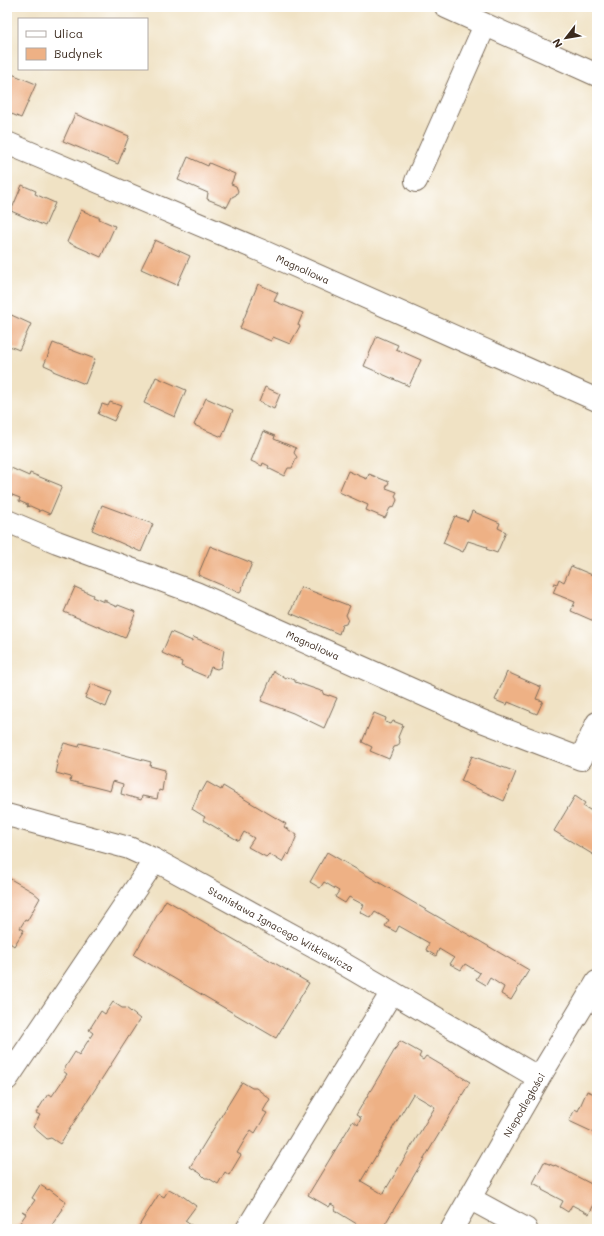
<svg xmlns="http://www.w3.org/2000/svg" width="604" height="1236" viewBox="0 0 604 1236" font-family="Mali,sans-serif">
  <rect width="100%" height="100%" fill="#fff"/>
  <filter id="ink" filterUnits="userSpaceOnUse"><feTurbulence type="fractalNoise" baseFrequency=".025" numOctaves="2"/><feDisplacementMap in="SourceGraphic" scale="8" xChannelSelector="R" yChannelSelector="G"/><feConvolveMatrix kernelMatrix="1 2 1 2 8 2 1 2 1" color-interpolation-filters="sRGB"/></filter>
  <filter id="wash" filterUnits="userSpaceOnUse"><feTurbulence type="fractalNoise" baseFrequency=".012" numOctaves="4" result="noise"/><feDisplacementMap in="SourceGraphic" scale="16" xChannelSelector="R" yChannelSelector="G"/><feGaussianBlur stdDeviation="0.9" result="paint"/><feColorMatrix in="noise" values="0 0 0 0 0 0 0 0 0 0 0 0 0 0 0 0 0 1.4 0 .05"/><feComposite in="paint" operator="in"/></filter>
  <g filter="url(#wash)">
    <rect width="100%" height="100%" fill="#f0e2c4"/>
    <g id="blocks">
      <path fill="#eeb185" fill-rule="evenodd" d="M 7,72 L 36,84 L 21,118 L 7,112 Z
        M 75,114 L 129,136 L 118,164 L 63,141 Z
        M 188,157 L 208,166 L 209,163 L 235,174 L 231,184 L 236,186 L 238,191 L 236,195 L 232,197 L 227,207 L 207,199 L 208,193 L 178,180 Z
        M 22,185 L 36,191 L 35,194 L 55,203 L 45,226 L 11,211 Z
        M 81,210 L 97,217 L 100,217 L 99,219 L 115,226 L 101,257 L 67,242 Z
        M 155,240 L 190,256 L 177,285 L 141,269 Z
        M 258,284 L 278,293 L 274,301 L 303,313 L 298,325 L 300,326 L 290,344 L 273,337 L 271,341 L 240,328 Z
        M 7,313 L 31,324 L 19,350 L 7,345 Z
        M 377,336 L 398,345 L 396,349 L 421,360 L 409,386 L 364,366 Z
        M 53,343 L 95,359 L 85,384 L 53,371 L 53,369 L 44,365 Z
        M 156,377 L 186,390 L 175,417 L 144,403 Z
        M 265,387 L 280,394 L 274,409 L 259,402 Z
        M 206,398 L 233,410 L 222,437 L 194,425 Z
        M 110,402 L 121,406 L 114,421 L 98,414 L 102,404 L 108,406 Z
        M 263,431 L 275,436 L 274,439 L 296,448 L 294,453 L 297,457 L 292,468 L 288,468 L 284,476 L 268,468 L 269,466 L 263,463 L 262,466 L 251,461 Z
        M 11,468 L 29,476 L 30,473 L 62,486 L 50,514 L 41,510 L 38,512 L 39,510 L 30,506 L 27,507 L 28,505 L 19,501 L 20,498 L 7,493 L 7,478 Z
        M 348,471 L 367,479 L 369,474 L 389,482 L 386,488 L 397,492 L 395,496 L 397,500 L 394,507 L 390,508 L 385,518 L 366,510 L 368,505 L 339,492 Z
        M 102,505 L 153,524 L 141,552 L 92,530 Z
        M 472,511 L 500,523 L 498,528 L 506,532 L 497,553 L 486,549 L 487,547 L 468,541 L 463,552 L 443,543 L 455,516 L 468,521 Z
        M 210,546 L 252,563 L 240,593 L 198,575 Z
        M 571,566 L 597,577 L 596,622 L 571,611 L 575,602 L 553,593 L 556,586 L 553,585 L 554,583 L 557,584 L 559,579 L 564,582 Z
        M 75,587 L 93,595 L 92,597 L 104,602 L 104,599 L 106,600 L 106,602 L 117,607 L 118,605 L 136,612 L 125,638 L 64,612 Z
        M 301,587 L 350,606 L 346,615 L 348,619 L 346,624 L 342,625 L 339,634 L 290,613 Z
        M 171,632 L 192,641 L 193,637 L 224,650 L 221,667 L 217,669 L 211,667 L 207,677 L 181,666 L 182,662 L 162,653 Z
        M 274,671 L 286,679 L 287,677 L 295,680 L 295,682 L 324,692 L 323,694 L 329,696 L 329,695 L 337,698 L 324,728 L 293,713 L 261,701 Z
        M 507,672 L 541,687 L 536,699 L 543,701 L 537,714 L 508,702 L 507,705 L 495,700 Z
        M 91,684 L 112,692 L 106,707 L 85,698 Z
        M 374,713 L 386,718 L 385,722 L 391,724 L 393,721 L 403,725 L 398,737 L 400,742 L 398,746 L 394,747 L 389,759 L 370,751 L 372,747 L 362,742 Z
        M 64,743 L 79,747 L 80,743 L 151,762 L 150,766 L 165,770 L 162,791 L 159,790 L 157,799 L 142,796 L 141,800 L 121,794 L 123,784 L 113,781 L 110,791 L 70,781 L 71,777 L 56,773 L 58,764 L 56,763 Z
        M 472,756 L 516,772 L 504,801 L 461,781 Z
        M 207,782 L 221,790 L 223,786 L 286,824 L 284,827 L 297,835 L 289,855 L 287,853 L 282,862 L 269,854 L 266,857 L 248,847 L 254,838 L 244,832 L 239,841 L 203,820 L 205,817 L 192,809 L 200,790 L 202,791 Z
        M 575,796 L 585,803 L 583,806 L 597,814 L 597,857 L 554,831 Z
        M 327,852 L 529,970 L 511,1000 L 501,994 L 504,987 L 490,978 L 486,985 L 476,979 L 480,973 L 465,964 L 461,970 L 450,964 L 454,958 L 439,949 L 436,956 L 426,950 L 429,943 L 399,926 L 396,932 L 385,926 L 389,920 L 375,912 L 371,918 L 360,912 L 364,905 L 349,897 L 345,903 L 335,897 L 339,891 L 324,882 L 320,888 L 310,882 Z
        M 7,877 L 33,892 L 40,898 L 27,921 L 25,920 L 20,928 L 24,930 L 14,946 L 10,943 L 7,948 Z
        M 166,900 L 309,983 L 276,1038 L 134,955 Z
        M 113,1002 L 122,1008 L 126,1008 L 140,1019 L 60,1144 L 51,1138 L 47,1139 L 33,1127 L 40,1115 L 36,1113 L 48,1094 L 52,1096 L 67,1074 L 63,1071 L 75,1052 L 79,1055 L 93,1033 L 89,1030 L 101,1011 L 105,1014 Z
        M 400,1041 L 421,1053 L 419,1057 L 423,1060 L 426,1056 L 470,1082 L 382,1229 L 365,1229 L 334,1210 L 336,1207 L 331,1204 L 329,1207 L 308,1195 L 353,1121 L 358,1125 L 361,1118 L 356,1115 ZM 413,1094 L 435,1107 L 383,1194 L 361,1181 Z
        M 242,1082 L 252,1088 L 256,1088 L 270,1099 L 263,1111 L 267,1113 L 255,1133 L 251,1130 L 244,1141 L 237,1153 L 241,1155 L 229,1175 L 225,1172 L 218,1184 L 208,1178 L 205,1178 L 200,1173 L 190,1167 Z
        M 587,1091 L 597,1095 L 597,1134 L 569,1121 L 575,1109 L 578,1111 Z
        M 544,1162 L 554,1166 L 555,1165 L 597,1187 L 597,1199 L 589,1214 L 572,1205 L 568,1212 L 560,1207 L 563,1201 L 542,1190 L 543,1188 L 533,1183 Z
        M 40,1185 L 48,1190 L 49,1189 L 66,1202 L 62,1208 L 63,1209 L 49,1229 L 13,1229 L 15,1225 L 17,1227 L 26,1214 L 22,1211 L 26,1213 L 35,1200 L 32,1198 Z
        M 169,1189 L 178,1194 L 180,1194 L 196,1206 L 185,1221 L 197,1229 L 137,1229 L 159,1194 L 164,1197 Z"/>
    </g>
  </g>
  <g filter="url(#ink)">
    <use href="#blocks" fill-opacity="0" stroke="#7a6a58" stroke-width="1"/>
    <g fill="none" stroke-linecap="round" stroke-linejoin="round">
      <defs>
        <path id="minor" d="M 446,7 L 597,75
          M 7,143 L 262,251 L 597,400
          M 416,181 L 485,25
          M 7,521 L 57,542 L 196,593 L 482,721 L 581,759 L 597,723
          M 7,815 L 129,848 L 155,860 L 325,953 L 539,1078
          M 7,1079 L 155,860
          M 471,1199 L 526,1229
          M 247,1229 L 392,992
          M 452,1229 L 539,1078 L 597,982"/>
      </defs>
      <use href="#minor" stroke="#7a6a58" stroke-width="24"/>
      <use href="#minor" stroke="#fff" stroke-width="22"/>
    </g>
  </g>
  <g text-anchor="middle" stroke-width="3.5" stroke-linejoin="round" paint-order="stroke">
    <g font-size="10" fill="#3b2a1e" stroke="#fff">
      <text transform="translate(303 269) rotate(24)" y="4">Magnoliowa</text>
      <text transform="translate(313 645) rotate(24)" y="4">Magnoliowa</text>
      <text transform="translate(281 929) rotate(29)" y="4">Stanisława Ignacego Witkiewicza</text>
      <text transform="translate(524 1105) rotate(-60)" y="4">Niepodległości</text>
    </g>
  </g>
  <rect width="604" height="1236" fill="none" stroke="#fff" stroke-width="24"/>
  <rect x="18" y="18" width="130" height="52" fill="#ffffff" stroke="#b1aaa5"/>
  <rect x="26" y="31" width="20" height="6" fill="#ffffff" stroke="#b1aaa5"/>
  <text x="54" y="38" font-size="12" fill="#3b2a1e">Ulica</text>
  <rect x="26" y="48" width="20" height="12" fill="#eeb185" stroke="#b1aaa5"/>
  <text x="54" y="58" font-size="12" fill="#3b2a1e">Budynek</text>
  <g transform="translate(566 38) rotate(239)" stroke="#ffffff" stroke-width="3" paint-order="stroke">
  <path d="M0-3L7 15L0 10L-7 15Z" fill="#3b2a1e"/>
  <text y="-6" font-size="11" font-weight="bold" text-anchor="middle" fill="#3b2a1e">N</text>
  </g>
</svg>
